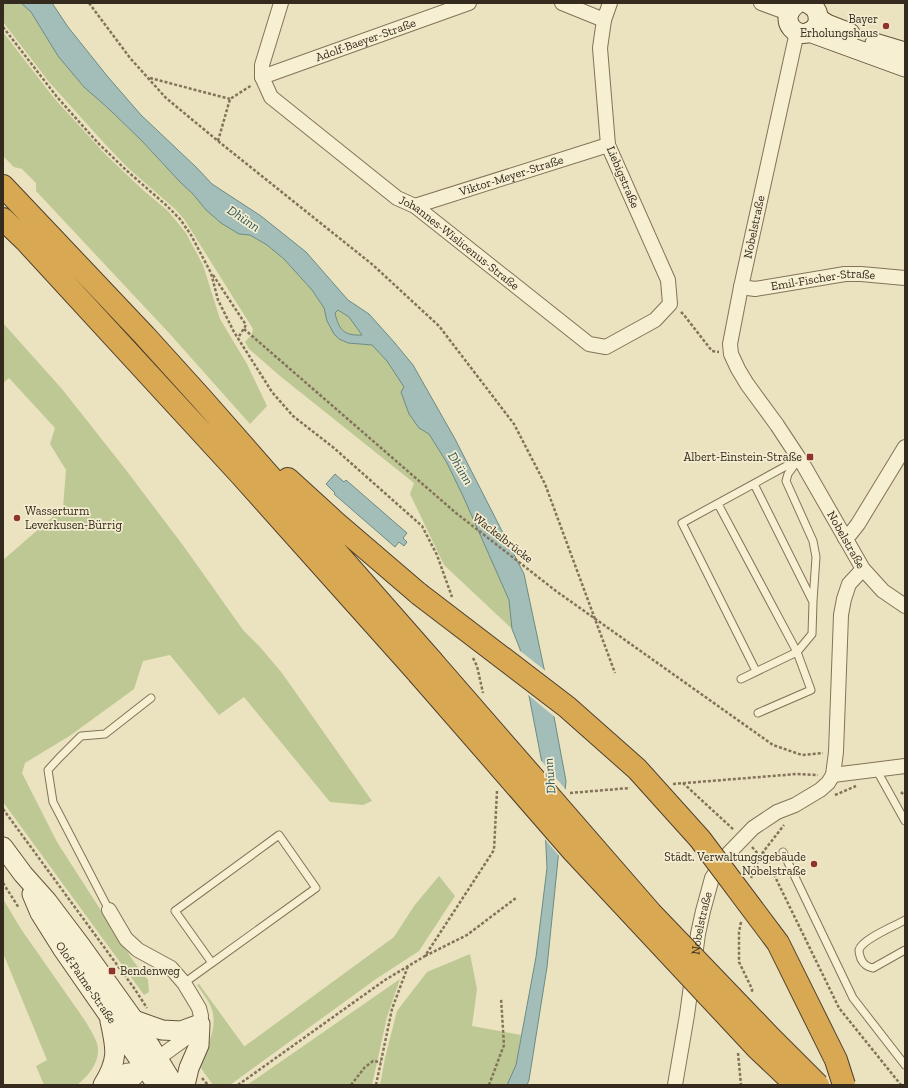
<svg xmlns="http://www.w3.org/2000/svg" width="908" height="1088" viewBox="0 0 908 1088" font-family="'Zilla Slab',serif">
  <rect width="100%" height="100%" fill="#ebe2c0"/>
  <path fill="#bec895" d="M 3,3 L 21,3 L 31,12 L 58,56 L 84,87 L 109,109 L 142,141 L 181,183 L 193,194 L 206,210 L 221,223 L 239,234 L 250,235 L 267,245 L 284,259 L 312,290 L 324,308 L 327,321 L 348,343 L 372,345 L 387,361 L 404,387 L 419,428 L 429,434 L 447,463 L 463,496 L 509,600 L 512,629 L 444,565 L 410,494 L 414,483 L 280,376 L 249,349 L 245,342 L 252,334 L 253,329 L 184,219 L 175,209 L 128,168 L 104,143 L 49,82 L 3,22 Z
    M 3,32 L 54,98 L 105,154 L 143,190 L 168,211 L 186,233 L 203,265 L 220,319 L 247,364 L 267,406 L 250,424 L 169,333 L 36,191 L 36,183 L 22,169 L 14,167 L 3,156 Z
    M 338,310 L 349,317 L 362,335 C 344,336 339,330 335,313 Z
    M 3,323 L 62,389 L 126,470 L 185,548 L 243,630 L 260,647 L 282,673 L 372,801 L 363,805 L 330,802 L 244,697 L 219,715 L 170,655 L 143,661 L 134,689 L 71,735 L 25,763 L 22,773 L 57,842 L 134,962 L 148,980 L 149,992 L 144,995 L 3,802 L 3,560 L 63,508 L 66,470 L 50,444 L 55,428 L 9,378 L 3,383 Z
    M 439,876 L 455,896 L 419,951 L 376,979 L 230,1085 L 213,1085 L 198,1064 C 207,1047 219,1027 211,1007 C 208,1000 202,992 197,985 L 199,984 L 244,1046 L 245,1046 L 394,937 L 414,906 Z
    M 3,899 L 21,929 L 86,1022 C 90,1030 99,1042 98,1051 C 98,1065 87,1077 77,1085 L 44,1085 L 36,1066 L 47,1060 L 3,953 Z
    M 470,954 L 477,989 L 472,1026 L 521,1035 L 516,1065 L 507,1085 L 380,1085 L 385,1058 L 397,1011 L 427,972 Z
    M 400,979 L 387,1017 L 372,1085 L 247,1085 Z"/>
  <path fill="#a3beb8" stroke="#6b8b85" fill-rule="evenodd" d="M 21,3 L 52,3 L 68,27 L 108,77 L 141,115 L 197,168 L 212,184 L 261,216 L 306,252 L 348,300 L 369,314 L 394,342 L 413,365 L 455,439 L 524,574 L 552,706 L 566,781 L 547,967 L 529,1080 L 527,1085 L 507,1085 L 516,1065 L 536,957 L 547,868 L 542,763 L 520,649 L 512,629 L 509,600 L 463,496 L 447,463 L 429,434 L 419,428 L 409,414 L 401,392 L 404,387 L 387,361 L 372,345 L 348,343 L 339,339 L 334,334 L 327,321 L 324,308 L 312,290 L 284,259 L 267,245 L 250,235 L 239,234 L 221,223 L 206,210 L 193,194 L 181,183 L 142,141 L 109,109 L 84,87 L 58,56 L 31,12 ZM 338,310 L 349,317 L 362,335 C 344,336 339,330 335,313 Z
    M 335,474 L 344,482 L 346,480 L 407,533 L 403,538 L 407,542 L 404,546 L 399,542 L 395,547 L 334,494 L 335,493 L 326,484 Z"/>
  <path fill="#ebe2c0" d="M 519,650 L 547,672 L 556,718 L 527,694 Z
    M 539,758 L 567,791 L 560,857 L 543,837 L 543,801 Z"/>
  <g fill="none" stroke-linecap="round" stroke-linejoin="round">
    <defs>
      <path id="lane" d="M 798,460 L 788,474 L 786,481 L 813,541 L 816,557 L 813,601
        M 718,504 L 797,652 L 812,634 L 813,602 L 754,484
        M 756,671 L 682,523 L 799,459
        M 741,679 L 797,652 L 811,690 L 758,713
        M 876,769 L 905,821
        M 783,852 L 853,998 L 905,1065
        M 109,910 L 53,802 L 48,770 L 59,758 L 81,736 L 105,734 L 151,698
        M 905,920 C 895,926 862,939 859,950 C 859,954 860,956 861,959 C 864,965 867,967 873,968 L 905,950
        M 184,983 L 316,888 L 279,835 L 175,911 L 212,963"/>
      <g id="street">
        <path id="s1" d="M 281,3 L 262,65 L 262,77 L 271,97 L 397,198 L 415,206 L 589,344 L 606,347 L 655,320 L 670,304 L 668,280 L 608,145 L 600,48 L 604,20 L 610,3"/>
        <path d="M 562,3 L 604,20"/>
        <path d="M 761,3 L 788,13"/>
        <path id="s2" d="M 797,32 L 741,287 L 730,344 L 731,354 L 738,369 L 747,384 L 777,425 L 804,466 L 863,569 L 883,591 L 905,606"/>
        <path id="s3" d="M 262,77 L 469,3"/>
        <path id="s4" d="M 415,206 L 608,145"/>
        <path id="s5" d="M 741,287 L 755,289 L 845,274 L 861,274 L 905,278"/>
        <path d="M 845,538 L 851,533 L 858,524 L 905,447"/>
        <path d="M 833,775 L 905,766"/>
        <path d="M 109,910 L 126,939 L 138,950 L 171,968 L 184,983 L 199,1008 L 201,1016 L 200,1024 L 190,1035 L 157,1059"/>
        <path d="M 104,1085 L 126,1071 L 145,1068"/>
        <path d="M 126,1085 L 133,1080 L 145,1068"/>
        <path id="s6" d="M 675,1085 L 687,1015 L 698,934 L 703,911 L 712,878 L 726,856 L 753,828 L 777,812 L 795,805 L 820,790 L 828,783 L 833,775 L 836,752 L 841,615 L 844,599 L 849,584 L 863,569"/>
      </g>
      <g id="secondary">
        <path d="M 798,3 C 774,19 799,45 815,28 C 817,25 819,21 818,17 C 818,10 813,6 807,3"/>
        <path d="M 819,19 L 827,24 L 850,33"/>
        <path d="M 809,32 L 905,67"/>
        <path d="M 875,43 L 905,52"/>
        <path d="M 3,847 L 23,874 L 47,901 L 81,946 L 134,1020 L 174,1085"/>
        <path id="s7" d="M 32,894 L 40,913 L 62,948 L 157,1085"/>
        <path d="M 134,1020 L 162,1030 L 181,1031 L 200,1024 L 199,1045 L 189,1068 L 185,1085"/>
        <path d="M 103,1085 C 119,1059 116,1049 110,1021"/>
      </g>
      <path id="highway" d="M 3,186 L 145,336 L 202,399 L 432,661
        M 3,219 L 25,240 L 241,475 L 418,673
        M 288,479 L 335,522 L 419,594"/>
    </defs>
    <use href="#lane" stroke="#837359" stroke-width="9"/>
    <use href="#street" stroke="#837359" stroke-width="16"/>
    <use href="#secondary" stroke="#65543c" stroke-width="21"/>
    <use href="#highway" stroke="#51412d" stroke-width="24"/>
    <path stroke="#837359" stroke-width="2.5" stroke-dasharray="3 2" stroke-linecap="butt" d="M 89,3 L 130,58 L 166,98 L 218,141 L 373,265 L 439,326 L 514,424 L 545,484 L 615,673
      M 3,27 L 57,97 L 98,143 L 126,170 L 166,205 L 180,219 L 191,235 L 211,273 L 218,300 L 234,332 L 272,392 L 293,416 L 334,448 L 422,526 L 437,555 L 452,597
      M 150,78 L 230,99
      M 218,141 L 230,99 L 252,85
      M 213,275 L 246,325 L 238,338
      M 681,312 L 684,315 L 712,351 L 719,352
      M 244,329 L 456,513 L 556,591 L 773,745 L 802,755 L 823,753
      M 473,658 L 477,666 L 483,693
      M 683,783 L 734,830
      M 673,784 L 797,774 L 818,775
      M 901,792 L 905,796
      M 570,793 L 630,788
      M 835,795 L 856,786
      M 3,809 L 134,988 L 147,1008
      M 752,847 L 760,856 L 784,825
      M 763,852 L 839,1008 L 901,1085
      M 751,878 L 760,856
      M 3,883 L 19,908
      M 741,922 L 739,932 L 739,962 L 752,989 L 752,993
      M 425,956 L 467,935 L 516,898
      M 738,1053 L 741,1085
      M 202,1078 L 208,1085
      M 238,1085 L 385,980 L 425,956 L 494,850 L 497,791
      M 351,1085 L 365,1067 L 373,1061 L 381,1062
      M 376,1085 L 392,1009 L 408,966
      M 489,1085 L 504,1045 L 501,998"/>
    <use href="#lane" stroke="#f7efd2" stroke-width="7"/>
    <use href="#street" stroke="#f7efd2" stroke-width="14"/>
    <use href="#secondary" stroke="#f7efd2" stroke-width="19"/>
    <use href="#highway" stroke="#d8a853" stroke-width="22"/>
    <defs>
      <path id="highway-bridge" d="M 419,594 L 567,707 L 637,769 L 700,839 L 778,943 L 836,1060 L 844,1085
        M 432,661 L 651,913 L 769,1036 L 818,1085
        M 418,673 L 573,851 L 757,1048 L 796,1085"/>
    </defs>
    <use href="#highway-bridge" stroke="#51412d" stroke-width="24" stroke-linecap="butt"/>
    <use href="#highway-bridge" stroke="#d8a853" stroke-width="22"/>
  </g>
  <g fill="#8f332c" stroke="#f3eccf" stroke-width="1.5">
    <circle cx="886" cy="26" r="4"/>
    <rect x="806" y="453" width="8" height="8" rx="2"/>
    <circle cx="17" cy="518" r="4"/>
    <circle cx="814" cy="864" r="4"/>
    <rect x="108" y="967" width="8" height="8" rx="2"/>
  </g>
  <g text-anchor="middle" stroke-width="3.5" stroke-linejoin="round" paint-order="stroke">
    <g font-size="12" fill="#342a1d" stroke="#f3eccf" text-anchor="end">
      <text x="878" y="23">Bayer<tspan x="878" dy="14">Erholungshaus</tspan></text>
      <text x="802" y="461">Albert-Einstein-Straße</text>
      <text x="25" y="515" text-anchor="start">Wasserturm<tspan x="25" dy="14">Leverkusen-Bürrig</tspan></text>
      <text x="806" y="861">Städt. Verwaltungsgebäude<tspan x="806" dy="14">Nobelstraße</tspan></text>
      <text x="120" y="975" text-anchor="start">Bendenweg</text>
    </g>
    <g font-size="12" fill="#342a1d" stroke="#f3eccf">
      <text dy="4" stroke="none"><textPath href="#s3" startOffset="110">Adolf-Baeyer-Straße</textPath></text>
      <text dy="4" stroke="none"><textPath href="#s4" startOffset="101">Viktor-Meyer-Straße</textPath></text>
      <text transform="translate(623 177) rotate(67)" y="4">Liebigstraße</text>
      <text transform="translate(754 227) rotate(-78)" y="4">Nobelstraße</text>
      <text dy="4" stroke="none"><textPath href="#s1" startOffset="337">Johannes-Wislicenus-Straße</textPath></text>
      <text dy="4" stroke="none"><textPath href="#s5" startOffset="83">Emil-Fischer-Straße</textPath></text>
      <text transform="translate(503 538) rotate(38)" y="4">Wackelbrücke</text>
      <text dy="4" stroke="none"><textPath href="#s2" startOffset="548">Nobelstraße</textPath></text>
      <text dy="4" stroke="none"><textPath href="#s6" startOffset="164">Nobelstraße</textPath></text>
      <text dy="4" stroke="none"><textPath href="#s7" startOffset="104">Olof-Palme-Straße</textPath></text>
    </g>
    <g font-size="13" font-style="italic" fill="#2c5253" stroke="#f3eccf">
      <text transform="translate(244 218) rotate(34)" y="5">Dhünn</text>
      <text transform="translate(461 468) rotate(59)" y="5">Dhünn</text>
      <text transform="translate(549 776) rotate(-95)" y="5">Dhünn</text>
    </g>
  </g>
  <rect width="908" height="1088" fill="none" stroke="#342a1d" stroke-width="8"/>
</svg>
